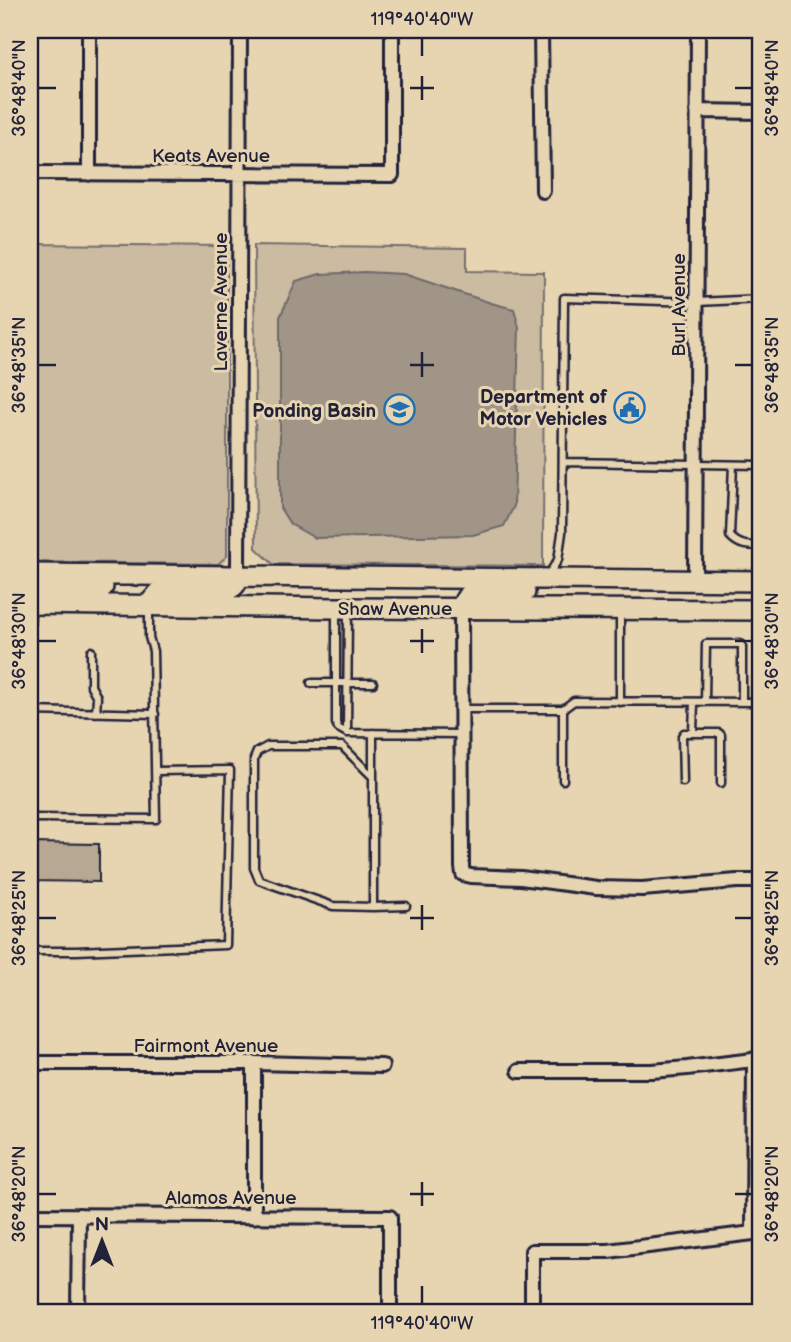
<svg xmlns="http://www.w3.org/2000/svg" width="791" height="1342" viewBox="0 0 791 1342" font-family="'Balsamiq Sans',sans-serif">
  <rect width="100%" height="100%" fill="#e7d5b2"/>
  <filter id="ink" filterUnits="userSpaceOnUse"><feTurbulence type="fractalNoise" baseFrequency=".0143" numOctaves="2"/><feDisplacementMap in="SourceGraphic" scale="14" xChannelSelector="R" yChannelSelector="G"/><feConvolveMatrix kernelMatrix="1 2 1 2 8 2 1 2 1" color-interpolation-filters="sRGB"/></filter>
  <g filter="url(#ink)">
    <path fill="#cabba1" stroke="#766e6e" stroke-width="2" d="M 30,244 L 227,246 L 227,556 L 218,564 L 30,562 Z
      M 254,245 L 467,248 L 467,271 L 544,272 L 543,566 L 273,564 L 256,548 Z"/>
    <path fill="#a19587" stroke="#6e6769" stroke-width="2" d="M 365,272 L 404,274 L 491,303 L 514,309 L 519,327 L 514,506 L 504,526 L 473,535 L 315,538 L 290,524 L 280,508 L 280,317 L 296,281 L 320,274 Z"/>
    <path fill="#b7a894" stroke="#22223b" stroke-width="2" d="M 30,843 L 99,844 L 99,882 L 30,881 Z"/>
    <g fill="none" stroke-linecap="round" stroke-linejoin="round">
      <defs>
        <path id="lane" d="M 564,462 L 761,465
          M 733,465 L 730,536 C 739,546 748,546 761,546
          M 548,575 L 558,560 L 562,533 L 564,298 L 697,302 L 761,299
          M 336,609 L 336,723 L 338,728 L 347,733 L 462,734
          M 620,610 L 620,702
          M 30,642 L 31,606
          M 91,651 L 91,686 L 97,697 L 96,713
          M 311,683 L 373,683
          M 705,702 L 706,644 L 740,644 L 742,646 L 742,702
          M 461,709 L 563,709 L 574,701 L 761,702
          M 30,711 L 155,714
          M 347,733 L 348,612
          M 693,733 L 694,702
          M 268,746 L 342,746 L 373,777 L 373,907 L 333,906 L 259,880 L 254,868 L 254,759 L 257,752 Z
          M 373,777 L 373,733
          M 563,780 L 563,709
          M 683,782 L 682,736 L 684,733 L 719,733 L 721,735 L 721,783
          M 30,818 L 156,819 L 153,651 L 149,637 L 149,608
          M 373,907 L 406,906
          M 30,951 L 76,951 L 226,945 L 230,770 L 155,771"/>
        <path id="street" d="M 541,30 L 543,191
          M 697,111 L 761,112
          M 30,173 L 392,175 L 392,30
          M 89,174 L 89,30
          M 238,575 L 240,30
          M 695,581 L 698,30
          M 461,609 L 462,867 L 463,874 L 471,876 L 521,878 L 596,888 L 642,889 L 737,881 L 761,881
          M 30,1063 L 254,1063 L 382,1066
          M 519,1071 L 652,1071 L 687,1068 L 761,1059
          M 30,1215 L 390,1217 L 390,1312
          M 254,1217 L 254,1063
          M 753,1232 L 754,1059
          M 78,1312 L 79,1215
          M 532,1312 L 532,1251 L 608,1251 L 761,1232"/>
        <path id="primary" d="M 30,574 L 761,581
          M 30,590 L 103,587
          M 30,604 L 336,608 L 761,610
          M 149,604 L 162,589 L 227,590 C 235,587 237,584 238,575
          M 461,609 C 463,603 465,597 471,594 C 481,590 513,592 525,592"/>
      </defs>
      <use href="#lane" stroke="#22223b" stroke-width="11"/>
      <use href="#street" stroke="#22223b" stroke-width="18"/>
      <use href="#primary" stroke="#22223b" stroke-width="24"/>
      <use href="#lane" stroke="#e7d5b2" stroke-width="6"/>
      <use href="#street" stroke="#e7d5b2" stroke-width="12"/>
      <use href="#primary" stroke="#e7d5b2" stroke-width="19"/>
    </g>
  </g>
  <path fill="none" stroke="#22223b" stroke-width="2.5" d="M 422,38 L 422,56M 422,76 L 422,100M 38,88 L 56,88M 410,88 L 434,88M 735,88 L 752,88M 422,352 L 422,377M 38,365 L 56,365M 410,365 L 434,365M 735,365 L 752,365M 422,629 L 422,653M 38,641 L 56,641M 410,641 L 434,641M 735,641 L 752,641M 422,905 L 422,930M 38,918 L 56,918M 410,918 L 434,918M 735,918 L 752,918M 422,1182 L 422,1206M 38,1194 L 56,1194M 410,1194 L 434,1194M 735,1194 L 752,1194M 422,1286 L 422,1304"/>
  <defs>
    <symbol id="civic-ring" viewBox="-11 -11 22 22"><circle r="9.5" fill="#e7d5b2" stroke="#1f6fb2" stroke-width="1.5"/><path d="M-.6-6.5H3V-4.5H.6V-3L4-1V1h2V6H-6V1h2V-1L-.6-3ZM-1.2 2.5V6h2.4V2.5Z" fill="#1f6fb2"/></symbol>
    <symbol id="school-ring" viewBox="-11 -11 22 22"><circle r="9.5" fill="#e7d5b2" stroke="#1f6fb2" stroke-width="1.5"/><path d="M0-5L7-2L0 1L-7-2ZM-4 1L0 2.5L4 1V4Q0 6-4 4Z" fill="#1f6fb2"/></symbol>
  </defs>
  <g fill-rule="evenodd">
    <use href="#civic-ring" x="612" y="390" width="35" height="35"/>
    <use href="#school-ring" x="382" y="392" width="35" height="35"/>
  </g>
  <g text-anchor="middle" stroke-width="6" stroke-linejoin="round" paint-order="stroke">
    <g font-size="19" fill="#22223b" stroke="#e7d5b2">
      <text x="211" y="162">Keats Avenue</text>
      <text transform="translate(220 302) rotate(-90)" y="7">Laverne Avenue</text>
      <text transform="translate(678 305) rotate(-90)" y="7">Burl Avenue</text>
      <text x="395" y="615">Shaw Avenue</text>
      <text x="206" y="1052">Fairmont Avenue</text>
      <text x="231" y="1204">Alamos Avenue</text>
    </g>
    <g font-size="19" font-weight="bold" fill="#22223b" stroke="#e7d5b2" text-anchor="end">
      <text x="607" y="403">Department of<tspan x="607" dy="22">Motor Vehicles</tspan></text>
      <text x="376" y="417">Ponding Basin</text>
    </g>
  </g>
  <rect width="791" height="1342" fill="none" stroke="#e7d5b2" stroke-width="77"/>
  <g transform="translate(102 1241)" stroke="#e7d5b2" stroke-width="5" paint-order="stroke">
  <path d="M0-5L12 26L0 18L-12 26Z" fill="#22223b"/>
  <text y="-10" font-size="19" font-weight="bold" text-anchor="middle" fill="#22223b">N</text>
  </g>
  <rect x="38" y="38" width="714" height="1266" fill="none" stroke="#22223b" stroke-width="2.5"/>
  <g font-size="18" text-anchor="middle" fill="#22223b">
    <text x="422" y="25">119°40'40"W</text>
    <text transform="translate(19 88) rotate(-90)" y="6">36°48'40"N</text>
    <text transform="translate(772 88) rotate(-90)" y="6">36°48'40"N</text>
    <text transform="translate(19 365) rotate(-90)" y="6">36°48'35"N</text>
    <text transform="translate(772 365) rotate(-90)" y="6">36°48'35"N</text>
    <text transform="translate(19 641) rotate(-90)" y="6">36°48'30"N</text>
    <text transform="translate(772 641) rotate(-90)" y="6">36°48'30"N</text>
    <text transform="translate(19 918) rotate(-90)" y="6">36°48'25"N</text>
    <text transform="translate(772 918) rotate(-90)" y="6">36°48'25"N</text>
    <text transform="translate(19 1194) rotate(-90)" y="6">36°48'20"N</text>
    <text transform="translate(772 1194) rotate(-90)" y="6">36°48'20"N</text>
    <text x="422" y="1329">119°40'40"W</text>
  </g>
</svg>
